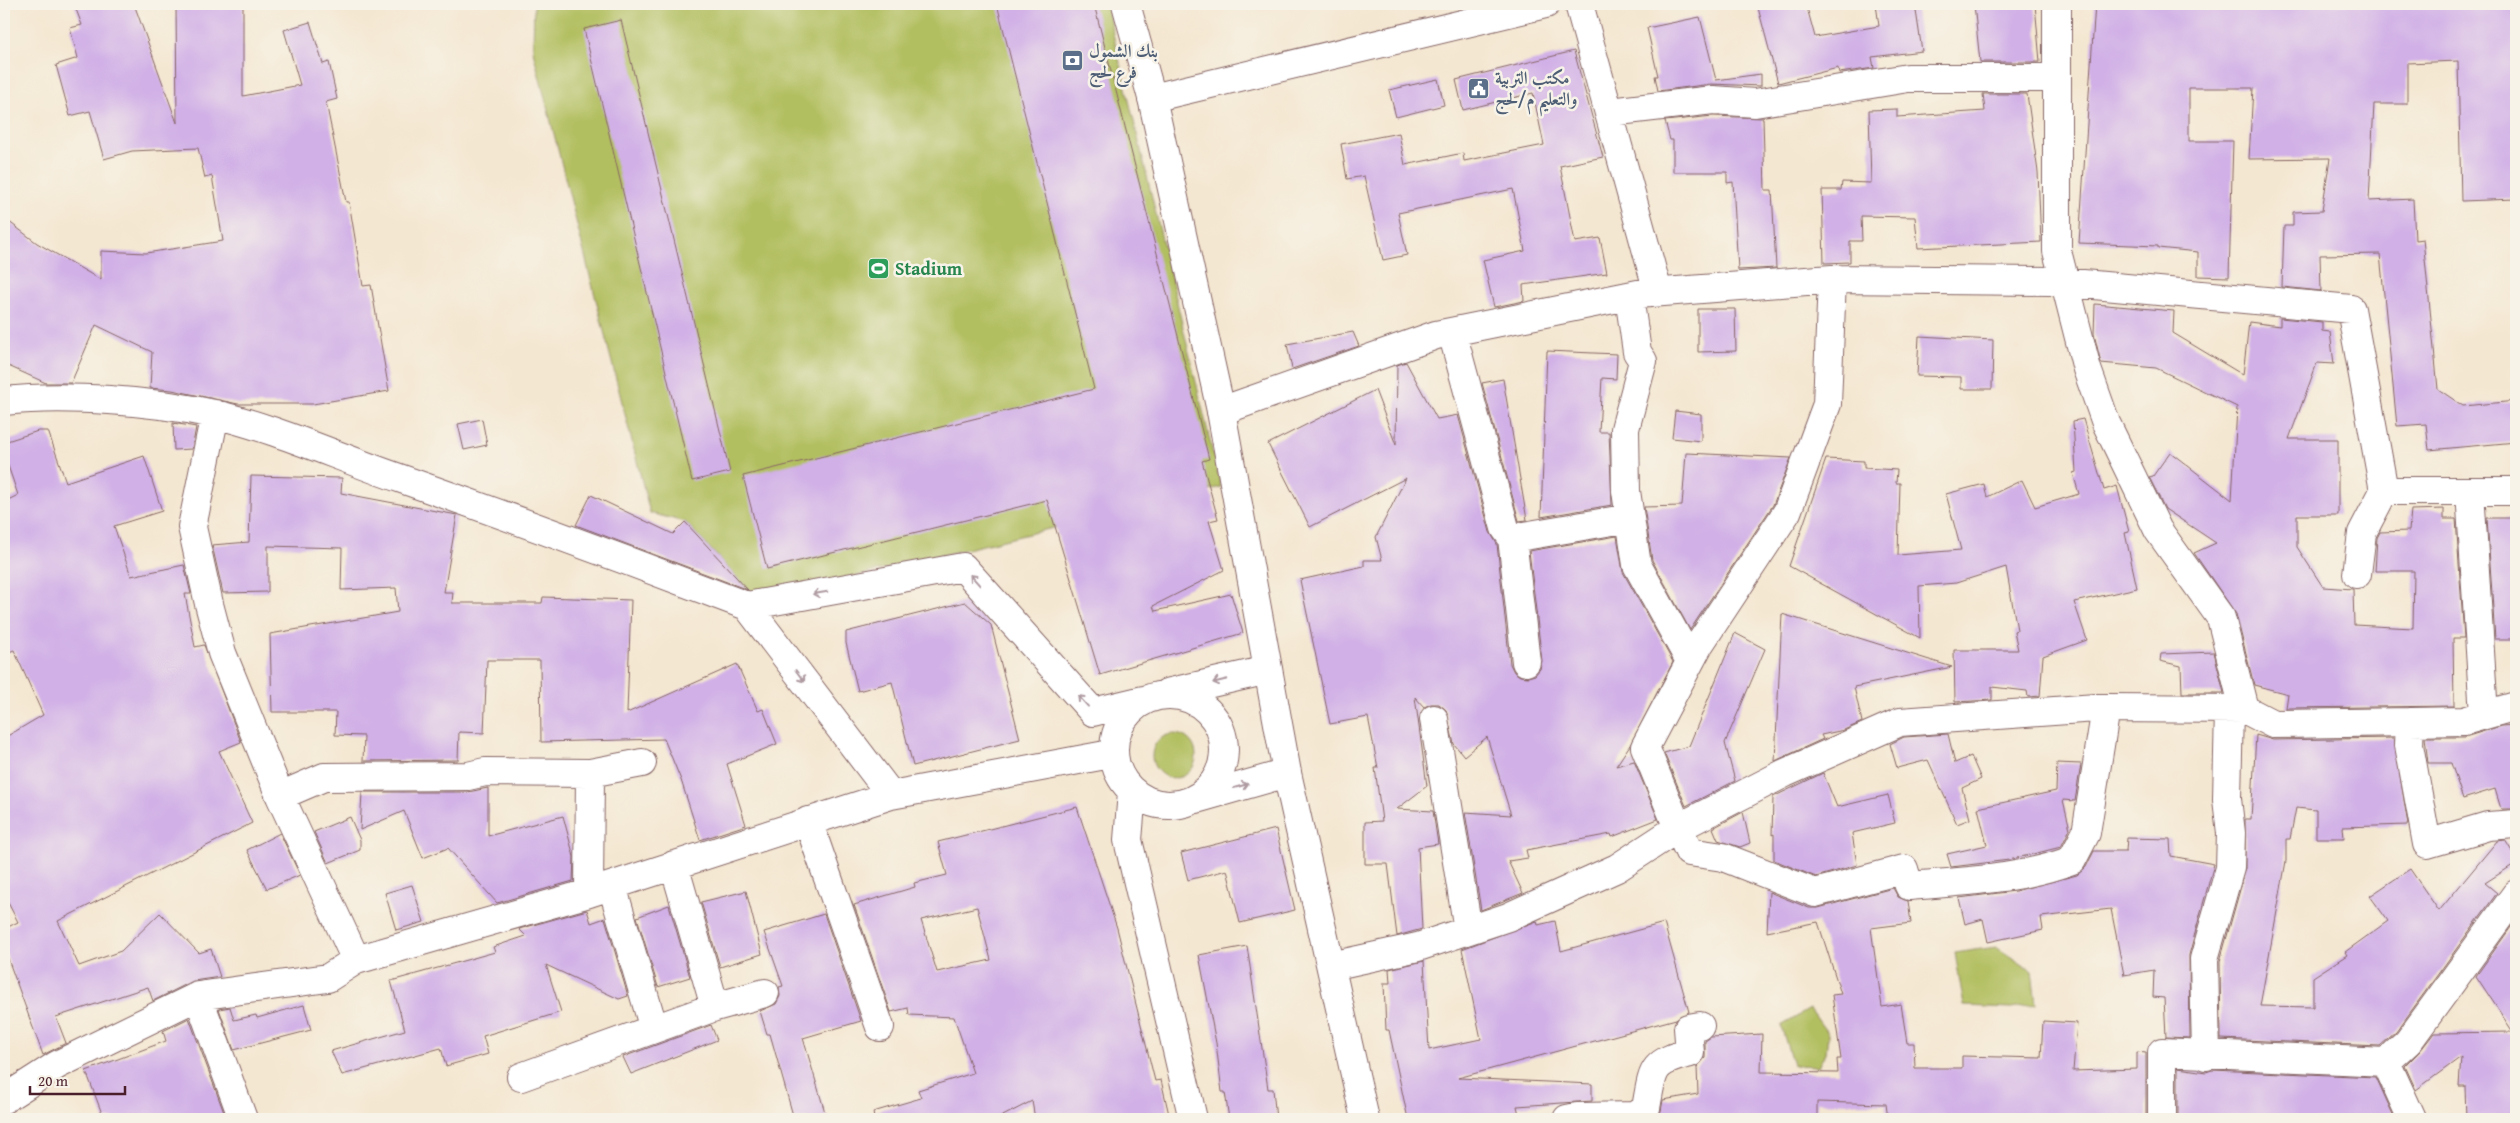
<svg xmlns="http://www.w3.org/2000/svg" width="2520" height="1123" viewBox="0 0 2520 1123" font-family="'Gentium Book Plus',Amiri,serif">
  <rect width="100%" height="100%" fill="#f7f3e8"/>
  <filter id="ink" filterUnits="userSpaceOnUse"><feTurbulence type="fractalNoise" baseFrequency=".02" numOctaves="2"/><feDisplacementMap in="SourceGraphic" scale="10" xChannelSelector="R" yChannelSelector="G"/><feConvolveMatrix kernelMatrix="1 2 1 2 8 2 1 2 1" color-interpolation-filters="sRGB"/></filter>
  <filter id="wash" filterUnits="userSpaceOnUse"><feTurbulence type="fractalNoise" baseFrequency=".0096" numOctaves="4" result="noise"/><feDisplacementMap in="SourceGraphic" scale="20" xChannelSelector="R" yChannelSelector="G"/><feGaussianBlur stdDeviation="1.12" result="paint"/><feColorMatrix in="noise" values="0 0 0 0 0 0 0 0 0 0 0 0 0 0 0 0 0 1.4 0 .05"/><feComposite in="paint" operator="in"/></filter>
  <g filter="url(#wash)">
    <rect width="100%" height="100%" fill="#f4e7d1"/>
    <path fill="#b2bf61" stroke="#7e6f46" d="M 534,4 L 1106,4 L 1221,487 L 758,600 L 685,522 L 650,513 L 533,51 Z
      M1152 756a22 22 0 1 1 44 0a22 22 0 1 1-44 0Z
      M 1996,947 L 2032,971 L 2036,1004 L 2011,1008 L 1964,1006 L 1955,953 Z
      M 1810,1009 L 1828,1034 L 1826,1053 L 1818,1066 L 1793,1065 L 1781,1026 Z"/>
    <g id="blocks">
      <path fill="#d1b0e7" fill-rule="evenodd" d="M 74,4 L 134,4 L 177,123 L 176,4 L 243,4 L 243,96 L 300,85 L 284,30 L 310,22 L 323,64 L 329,62 L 337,99 L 326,102 L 346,202 L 349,202 L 363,286 L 371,285 L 389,391 L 313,404 L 238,404 L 172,390 L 150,388 L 152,352 L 96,325 L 71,383 L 46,383 L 4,364 L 4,218 L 37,243 L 101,280 L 101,251 L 146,253 L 223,241 L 212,176 L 205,178 L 198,148 L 132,151 L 104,159 L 90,111 L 70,116 L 56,65 L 78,58 L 70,28 L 82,25 Z
        M 997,4 L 1094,4 L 1209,459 L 1202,461 L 1218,519 L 1209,521 L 1224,570 L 1153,606 L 1155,611 L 1231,594 L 1243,633 L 1100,675 L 1047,500 L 767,569 L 743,476 L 1094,389 Z
        M 1757,4 L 1806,4 L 1815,37 L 1879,26 L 1876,4 L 1915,4 L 1922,51 L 1872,57 L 1874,68 L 1839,73 L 1838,68 L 1778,83 Z
        M 1974,4 L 2035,4 L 2040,62 L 1980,62 Z
        M 2095,4 L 2516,4 L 2516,199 L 2461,201 L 2458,61 L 2407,63 L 2407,104 L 2374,104 L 2369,201 L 2413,199 L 2415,240 L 2423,239 L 2438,389 L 2463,406 L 2516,401 L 2516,442 L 2429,450 L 2426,424 L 2397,426 L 2380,254 L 2320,255 L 2321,291 L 2282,287 L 2284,226 L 2293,226 L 2293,212 L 2322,211 L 2330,158 L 2249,159 L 2253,88 L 2189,88 L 2189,141 L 2233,141 L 2229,277 L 2198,276 L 2198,252 L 2158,248 L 2158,246 L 2079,243 Z
        M 1700,17 L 1716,80 L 1761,74 L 1761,86 L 1711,84 L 1658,91 L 1655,76 L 1658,76 L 1647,28 Z
        M 621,20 L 730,472 L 692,481 L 584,29 Z
        M 1574,51 L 1603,157 L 1560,166 L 1575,242 L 1600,238 L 1607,273 L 1523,285 L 1524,301 L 1494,307 L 1483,260 L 1525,251 L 1513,189 L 1398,213 L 1407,255 L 1383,260 L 1364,176 L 1347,179 L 1341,144 L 1399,133 L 1405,165 L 1463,153 L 1464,161 L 1544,145 L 1533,93 L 1463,110 L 1456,80 Z
        M 1438,79 L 1444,105 L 1396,117 L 1389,90 Z
        M 1983,94 L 2027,94 L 2038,172 L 2041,242 L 1918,248 L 1915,217 L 1861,216 L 1862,241 L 1850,241 L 1850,262 L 1824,263 L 1822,190 L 1841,190 L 1842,182 L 1871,183 L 1869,110 L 1897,109 L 1897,117 L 1985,111 Z
        M 1713,116 L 1763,118 L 1765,190 L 1772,190 L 1776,268 L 1738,270 L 1733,182 L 1727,183 L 1727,172 L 1673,172 L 1673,140 L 1670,140 L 1665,121 Z
        M 2095,304 L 2174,311 L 2173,333 L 2243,375 L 2249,322 L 2280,326 L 2280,318 L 2322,322 L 2322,331 L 2330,332 L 2334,364 L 2317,363 L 2289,439 L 2338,439 L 2338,515 L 2297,515 L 2297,547 L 2323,587 L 2353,589 L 2354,625 L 2413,628 L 2414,571 L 2375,571 L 2377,538 L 2380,532 L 2409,531 L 2411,510 L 2444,509 L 2444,519 L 2456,519 L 2464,638 L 2453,638 L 2454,706 L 2286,708 L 2288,694 L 2254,685 L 2236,614 L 2194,553 L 2216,543 L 2165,509 L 2149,477 L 2153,476 L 2170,452 L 2232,500 L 2237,407 L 2156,368 L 2101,363 L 2094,334 Z
        M 1698,309 L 1735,309 L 1736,351 L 1698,352 Z
        M 1353,332 L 1359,346 L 1292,369 L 1287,344 Z
        M 1919,336 L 1993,340 L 1992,389 L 1961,389 L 1961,377 L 1917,376 Z
        M 1547,351 L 1617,354 L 1616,379 L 1602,378 L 1599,432 L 1609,432 L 1612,505 L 1541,517 Z
        M 1406,362 L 1437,419 L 1458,415 L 1490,532 L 1497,544 L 1510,664 L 1514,672 L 1520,676 L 1528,677 L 1535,675 L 1540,669 L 1542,661 L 1529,551 L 1617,536 L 1623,572 L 1673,662 L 1630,745 L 1616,766 L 1634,761 L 1658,819 L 1612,837 L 1611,834 L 1526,850 L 1528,858 L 1508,861 L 1523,893 L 1481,910 L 1465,812 L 1511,815 L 1487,737 L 1464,756 L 1454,744 L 1446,710 L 1439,704 L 1431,704 L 1424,707 L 1415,697 L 1427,786 L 1397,809 L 1433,811 L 1438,844 L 1418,847 L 1422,929 L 1397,936 L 1388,864 L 1365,864 L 1365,822 L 1382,821 L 1375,768 L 1378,768 L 1368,717 L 1330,724 L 1300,580 L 1364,566 L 1364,560 L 1382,560 L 1376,537 L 1406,478 L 1310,527 L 1268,444 L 1375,390 L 1396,445 L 1397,365 Z
        M 1503,379 L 1527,520 L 1519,521 L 1482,383 Z
        M 1675,411 L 1701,414 L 1701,441 L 1672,438 Z
        M 482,419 L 487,445 L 464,450 L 458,424 Z
        M 2083,419 L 2104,490 L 2117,486 L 2129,532 L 2125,533 L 2137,588 L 2074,602 L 2087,640 L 2043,656 L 2040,696 L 2028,697 L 2027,691 L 1992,687 L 1992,700 L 1955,702 L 1954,650 L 2018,650 L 2014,631 L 2017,630 L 2006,567 L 1956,583 L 1919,586 L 1920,638 L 1789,566 L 1826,459 L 1864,461 L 1864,468 L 1897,470 L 1896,483 L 1900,483 L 1898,555 L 1961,550 L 1946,494 L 1984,484 L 1987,497 L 2022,480 L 2035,507 L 2079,494 L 2073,473 L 2076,472 L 2073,421 Z
        M 173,423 L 196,427 L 192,449 L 174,450 Z
        M 38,431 L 48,431 L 66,482 L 144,456 L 162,511 L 114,526 L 131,576 L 184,565 L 191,594 L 185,594 L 195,647 L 204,645 L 241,742 L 219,751 L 252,823 L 58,921 L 79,966 L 121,951 L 160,913 L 199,953 L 211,949 L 220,977 L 193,981 L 153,1001 L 148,987 L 56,1017 L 66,1043 L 43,1055 L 4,948 L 4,929 L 18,922 L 4,895 L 4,738 L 43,715 L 14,650 L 4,654 L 4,502 L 18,495 L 4,454 L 4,442 Z
        M 1686,453 L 1791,458 L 1773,505 L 1690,630 L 1652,560 L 1644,507 L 1682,506 Z
        M 251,476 L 342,478 L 341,493 L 457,515 L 444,592 L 453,592 L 452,603 L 542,603 L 543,597 L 631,600 L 627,713 L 737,664 L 758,711 L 763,709 L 777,744 L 727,764 L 746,825 L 700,840 L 681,780 L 664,739 L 541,742 L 540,660 L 487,660 L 484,733 L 459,732 L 458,760 L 363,761 L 364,736 L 335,735 L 336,712 L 272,712 L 270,634 L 398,612 L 396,588 L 341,590 L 342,548 L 268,546 L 268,592 L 223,593 L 212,545 L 249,542 Z
        M 591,495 L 673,534 L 685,522 L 748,590 L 576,525 Z
        M 2487,518 L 2516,518 L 2516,639 L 2495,639 Z
        M 965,602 L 991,625 L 1020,739 L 913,766 L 892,682 L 858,691 L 846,643 L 846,632 Z
        M 1782,614 L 1952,667 L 1854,687 L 1862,722 L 1844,730 L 1821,735 L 1823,739 L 1775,761 Z
        M 1735,633 L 1765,649 L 1725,743 L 1735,781 L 1686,806 L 1664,753 L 1689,746 Z
        M 2214,652 L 2224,693 L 2182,693 L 2181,666 L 2160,661 L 2161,654 Z
        M 2516,725 L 2516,809 L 2501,809 L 2495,789 L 2463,799 L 2451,763 L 2428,763 L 2425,737 L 2465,737 L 2501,726 Z
        M 1948,734 L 1955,763 L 1971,756 L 1981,779 L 1962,788 L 1970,819 L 1957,824 L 1928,760 L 1897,768 L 1890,744 L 1904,737 Z
        M 2256,735 L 2273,740 L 2394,738 L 2408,825 L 2343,827 L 2344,838 L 2316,838 L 2316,810 L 2296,808 L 2290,839 L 2286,839 L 2286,861 L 2260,1006 L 2313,1007 L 2313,977 L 2347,955 L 2345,952 L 2388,921 L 2370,896 L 2410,869 L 2439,911 L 2497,841 L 2505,840 L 2516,858 L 2516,863 L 2485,883 L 2497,893 L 2396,1032 L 2380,1046 L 2221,1039 L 2220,961 L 2245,872 L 2245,819 L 2251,819 Z
        M 2057,763 L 2081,764 L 2075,801 L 2063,800 L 2070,829 L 2061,847 L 2009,860 L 1951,867 L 1947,854 L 1987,845 L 1978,808 L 2056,791 Z
        M 1823,773 L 1837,807 L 1888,795 L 1895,823 L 1852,833 L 1857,865 L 1816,877 L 1774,860 L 1774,834 L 1772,835 L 1773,797 Z
        M 488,788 L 488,836 L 563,816 L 574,857 L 573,881 L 497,903 L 448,848 L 423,858 L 404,811 L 360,830 L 362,792 L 468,792 Z
        M 1077,807 L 1117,928 L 1155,1081 L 1161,1080 L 1170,1119 L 1035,1119 L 1032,1101 L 997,1119 L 874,1119 L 873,1112 L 921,1098 L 918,1090 L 973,1073 L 954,1017 L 909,1015 L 908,1008 L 891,1012 L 854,905 L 915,887 L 914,883 L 947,875 L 938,842 ZM 977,907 L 991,960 L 937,972 L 921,920 Z
        M 1743,812 L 1750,843 L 1740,847 L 1718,840 L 1713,828 Z
        M 350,817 L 360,840 L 360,850 L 328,863 L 314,832 Z
        M 1276,829 L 1295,910 L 1240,923 L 1227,870 L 1188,880 L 1181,853 Z
        M 280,833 L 300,875 L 267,889 L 247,850 Z
        M 2127,838 L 2170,839 L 2171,856 L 2214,864 L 2189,955 L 2190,1038 L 2166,1037 L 2164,998 L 2153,997 L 2154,970 L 2124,975 L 2111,909 L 2041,917 L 2043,930 L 1988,942 L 1983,919 L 1965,924 L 1959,898 L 2015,891 L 2077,875 L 2086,867 L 2094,851 L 2126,851 Z
        M 412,885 L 424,922 L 396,930 L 385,893 Z
        M 1893,888 L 1898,897 L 1908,901 L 1911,923 L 1871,928 L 1882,1007 L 1901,1004 L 1907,1043 L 1914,1043 L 1915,1068 L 1962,1068 L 1962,1056 L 2041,1058 L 2043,1021 L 2077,1023 L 2073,1071 L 2137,1069 L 2137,1052 L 2146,1053 L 2146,1119 L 1888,1119 L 1886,1104 L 1817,1102 L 1817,1119 L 1656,1119 L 1661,1111 L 1663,1100 L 1698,1094 L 1697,1067 L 1705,1058 L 1705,1041 L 1711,1037 L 1762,1034 L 1761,1072 L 1838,1073 L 1837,1059 L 1841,1059 L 1832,995 L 1841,994 L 1818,922 L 1767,932 L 1769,892 L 1809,908 L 1818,908 Z
        M 746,891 L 762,954 L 720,967 L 701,902 Z
        M 669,905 L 690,977 L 658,987 L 637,917 Z
        M 587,910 L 591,923 L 605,918 L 628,996 L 619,999 L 546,965 L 561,1012 L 483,1036 L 488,1054 L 446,1066 L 441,1048 L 342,1075 L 331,1051 L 405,1030 L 391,981 L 495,952 L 493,947 L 526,936 L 519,929 Z
        M 824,914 L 861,1021 L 803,1038 L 827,1119 L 794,1119 L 770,1034 L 767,1034 L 760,1011 L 776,1004 L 780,996 L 779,987 L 783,986 L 764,932 Z
        M 2516,920 L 2516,1119 L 2466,1119 L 2465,1086 L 2459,1086 L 2461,1057 L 2416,1090 L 2405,1066 L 2420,1051 L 2434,1033 L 2513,1032 L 2476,976 Z
        M 1537,921 L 1538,925 L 1555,921 L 1561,951 L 1664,923 L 1689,1012 L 1676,1019 L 1458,1078 L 1592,1084 L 1592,1101 L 1517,1106 L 1520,1119 L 1408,1119 L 1389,1030 L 1386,1030 L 1384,983 L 1390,983 L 1389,969 L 1424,961 L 1429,1050 L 1481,1039 L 1462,949 Z
        M 1247,946 L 1268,1089 L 1273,1089 L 1276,1119 L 1229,1119 L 1225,1092 L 1222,1092 L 1216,1043 L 1199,955 Z
        M 304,1005 L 311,1030 L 234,1050 L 219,1009 L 230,1007 L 234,1020 L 256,1015 L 257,1018 Z
        M 189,1018 L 226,1118 L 104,1119 L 86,1071 L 166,1041 L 163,1031 Z
        M 711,1025 L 717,1040 L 631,1074 L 623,1057 Z
        M 2178,1068 L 2206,1072 L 2212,1070 L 2376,1077 L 2395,1119 L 2178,1119 Z"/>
    </g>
  </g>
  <g filter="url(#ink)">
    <use href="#blocks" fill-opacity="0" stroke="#866565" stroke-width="1"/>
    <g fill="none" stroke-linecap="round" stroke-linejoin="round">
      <defs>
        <path id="minor" d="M 1579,4 L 1658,292
          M 2057,4 L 2057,251 L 2087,369 L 2106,423 L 2158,530 L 2221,618 L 2244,709 L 2273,724 L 2410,722
          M 1152,98 L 1546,4
          M 1610,112 L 1713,100 L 1755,103 L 1908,78 L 2057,78
          M 1629,296 L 1637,352 L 1643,361 L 1625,429 L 1626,491 L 1630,518 L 1637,565 L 1690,661
          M 1452,332 L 1505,528 L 1512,538 L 1526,662
          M 4,401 C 65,394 154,401 214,414 C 278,429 340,458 402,479 C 518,520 632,562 747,606
          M 1221,411 L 1436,335 L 1638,294 L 1832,279 L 2051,281 L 2351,309 L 2384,491 L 2516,491
          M 215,414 L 192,527 L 209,604 L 222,653 L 280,796 L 356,960
          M 2470,491 L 2484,715
          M 1512,538 L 1630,518
          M 2357,574 L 2362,533 L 2384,491
          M 1167,693 L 1268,670
          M1114 750a55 55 0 1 1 110 0a55 55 0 1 1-110 0Z
          M 2516,706 L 2464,721 L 2410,722 L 2409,745 L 2427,844 L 2488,826 L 2516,824
          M 2106,708 L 2086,833 L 2072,860 C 2019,880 1965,881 1909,886 L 1904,869 L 1815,893 L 1723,857 L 1689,852 L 1678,828 L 1785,773 L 1900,722 L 2096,708 L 2106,708 L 2244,709
          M 1434,719 L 1468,930
          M 1111,754 L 891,795 L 747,606 L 963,567 L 1093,712 L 1143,700
          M 1132,792 L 1128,840 L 1193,1119
          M 280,796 L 324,777 L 468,776 L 485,772 L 590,773
          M 1196,799 L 1287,773
          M 808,821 L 880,1027
          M 612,886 L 654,1029
          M 589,893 L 590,773 L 642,763
          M 1331,966 L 1418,947 L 1508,917 L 1617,868 L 1678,828 L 1645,747 L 1699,645 L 1787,512 L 1827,404 L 1832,279
          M 198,996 L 243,1119
          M 715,1007 L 765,993
          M 2206,1056 L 2204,959 L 2230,868 L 2231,833 L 2227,799 L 2229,709
          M 2386,1062 L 2412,1119
          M 521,1077 L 715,1007 L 674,865
          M 4,1099 L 57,1065 L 198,996 L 328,978 L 356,960 L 589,893 L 891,795
          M 1567,1119 L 1577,1117 L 1636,1116 L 1646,1108 C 1653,1071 1650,1062 1690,1053 L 1688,1028 L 1700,1026
          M 2162,1119 L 2162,1052 L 2386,1062 L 2408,1042 L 2516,894"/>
        <path id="major" d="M 1126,4 L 1152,98 L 1221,411 L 1287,773 L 1365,1119"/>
      </defs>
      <use href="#minor" stroke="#866565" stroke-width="30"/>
      <use href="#major" stroke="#866565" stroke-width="30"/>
      <use href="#minor" stroke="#fff" stroke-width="28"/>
      <use href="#major" stroke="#fff" stroke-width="28"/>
    </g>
    <defs><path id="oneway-shaft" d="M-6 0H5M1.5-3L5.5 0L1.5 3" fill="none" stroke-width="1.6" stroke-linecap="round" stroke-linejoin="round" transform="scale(1.25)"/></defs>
    <g stroke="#ae9aa0">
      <use href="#oneway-shaft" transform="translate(975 580) rotate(-132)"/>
      <use href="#oneway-shaft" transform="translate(820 593) rotate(170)"/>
      <use href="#oneway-shaft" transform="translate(800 676) rotate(53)"/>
      <use href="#oneway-shaft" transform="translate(1220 681) rotate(167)"/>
      <use href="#oneway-shaft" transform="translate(1083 701) rotate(-132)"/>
      <use href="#oneway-shaft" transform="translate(1241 786) rotate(-16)"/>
    </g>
  </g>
  <defs>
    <symbol id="bank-square" viewBox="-11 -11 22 22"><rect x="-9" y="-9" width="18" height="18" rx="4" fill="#5c6f8a" stroke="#f7f3e8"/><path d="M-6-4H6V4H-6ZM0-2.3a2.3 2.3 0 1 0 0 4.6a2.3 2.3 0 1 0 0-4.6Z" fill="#fff"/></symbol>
    <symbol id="civic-square" viewBox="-11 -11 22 22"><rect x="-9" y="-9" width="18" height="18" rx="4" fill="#5c6f8a" stroke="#f7f3e8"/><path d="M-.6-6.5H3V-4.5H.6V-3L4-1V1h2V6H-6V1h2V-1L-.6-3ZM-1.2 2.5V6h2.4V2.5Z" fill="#fff"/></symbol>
    <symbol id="stadium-square" viewBox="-11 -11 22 22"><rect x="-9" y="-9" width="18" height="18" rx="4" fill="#2e9e5b" stroke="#f7f3e8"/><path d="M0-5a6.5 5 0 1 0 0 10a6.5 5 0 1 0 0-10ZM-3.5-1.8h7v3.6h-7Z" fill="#fff"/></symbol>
  </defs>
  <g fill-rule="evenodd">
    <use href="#bank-square" x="1060" y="48" width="25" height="25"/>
    <use href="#civic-square" x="1466" y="76" width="25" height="25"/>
    <use href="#stadium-square" x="866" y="256" width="25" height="25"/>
  </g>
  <g text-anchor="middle" stroke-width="5" stroke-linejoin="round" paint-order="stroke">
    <g font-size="18" font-weight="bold" fill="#4e5e75" stroke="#f7f3e8" text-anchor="start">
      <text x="1089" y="57">بنك الشمول<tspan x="1089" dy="21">فرع لحج</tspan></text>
      <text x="1495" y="84">مكتب التربية<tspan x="1495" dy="21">والتعليم م/لحج</tspan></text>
    </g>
    <g font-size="18" font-weight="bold" fill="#27864d" stroke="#f7f3e8" text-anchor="start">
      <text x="895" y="275">Stadium</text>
    </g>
  </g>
  <rect width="2520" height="1123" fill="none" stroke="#f7f3e8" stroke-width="20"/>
  <path d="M30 1086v8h95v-8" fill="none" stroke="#4a1f2b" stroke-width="2.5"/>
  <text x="38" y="1086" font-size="15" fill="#4a1f2b" stroke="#f7f3e8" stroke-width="4" paint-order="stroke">20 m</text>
</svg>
